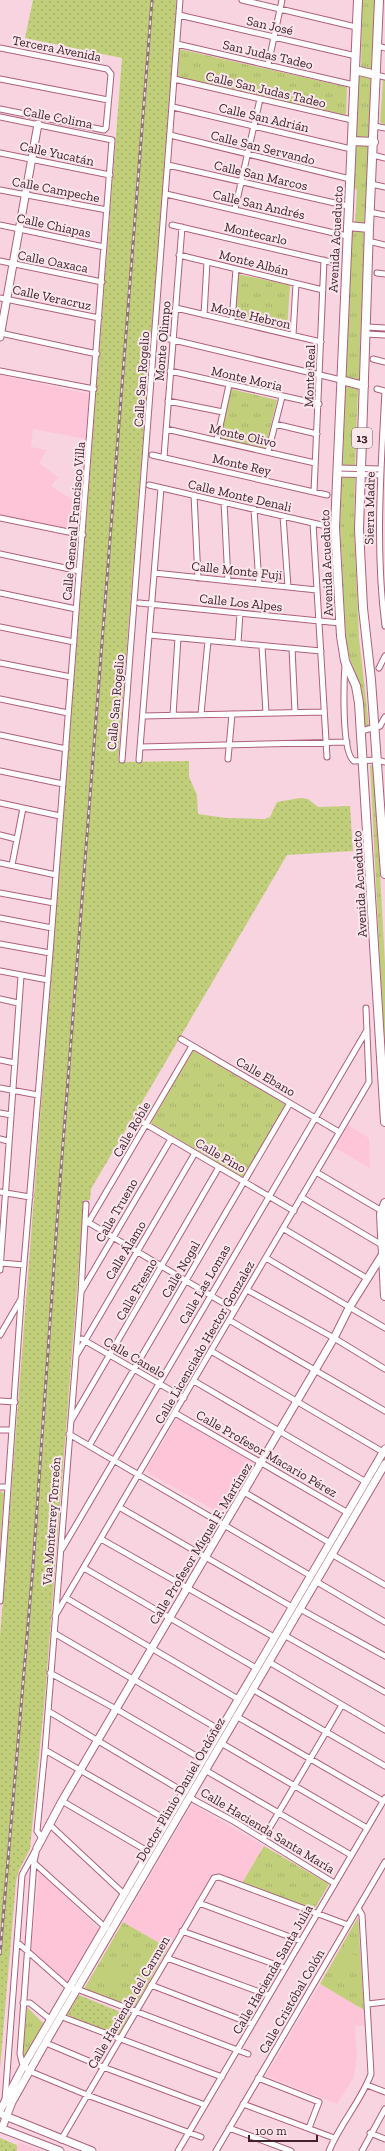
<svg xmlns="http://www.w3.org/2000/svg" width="385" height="2151" viewBox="0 0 385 2151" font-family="'Zilla Slab',serif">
  <defs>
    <pattern id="grass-dots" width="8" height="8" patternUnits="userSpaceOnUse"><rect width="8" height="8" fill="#c1cf7b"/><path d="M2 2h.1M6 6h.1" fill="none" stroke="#a7b16b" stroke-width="1.8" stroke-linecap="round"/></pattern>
    <pattern id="park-tufts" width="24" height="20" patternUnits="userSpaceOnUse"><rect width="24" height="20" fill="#c1cf7b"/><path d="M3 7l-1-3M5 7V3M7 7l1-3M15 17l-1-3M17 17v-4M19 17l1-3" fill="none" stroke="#a7b16b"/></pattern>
  </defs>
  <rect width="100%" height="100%" fill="#f8d4e0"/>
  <path fill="#fec5d8" d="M 0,375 L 89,394 L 86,439 L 33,429 L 31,447 L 47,450 L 39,463 L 58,477 L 51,486 L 80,505 L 79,531 L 0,515 Z
    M 348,1125 L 369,1138 L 370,1168 L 335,1148 Z
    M 179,1419 L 253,1462 L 253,1464 L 223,1515 L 147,1472 L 146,1470 L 176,1420 Z
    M 192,1804 L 264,1846 L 242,1883 L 213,1873 L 168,1948 L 123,1922 Z
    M 39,1871 L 99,1929 L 66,1986 L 31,1952 Z
    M 320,1984 L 364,2010 L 365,2025 L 355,2026 L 357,2057 L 354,2077 L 337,2104 L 266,2076 Z
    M 18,2142 L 43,2151 L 17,2151 Z"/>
  <path fill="url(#grass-dots)" d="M 33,0 L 177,0 L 118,762 L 189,761 L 189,777 L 197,795 L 198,814 L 226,818 L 265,819 L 270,817 L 277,802 L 300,798 L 308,799 L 318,807 L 350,806 L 353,851 L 287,855 L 91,1189 L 90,1200 L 84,1200 L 45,1696 L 30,1849 L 19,1870 L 16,1881 L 0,2069 L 0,1637 L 122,58 L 25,38 Z
    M 385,1455 L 385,1461 L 317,1575 L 316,1573 Z
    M 311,1581 L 312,1581 L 188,1793 L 188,1792 Z
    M 79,1995 L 130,2016 L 117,2037 L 67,2015 Z
    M 0,2138 L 17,2145 L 17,2151 L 0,2151 Z"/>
  <path fill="url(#park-tufts)" d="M 362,0 L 375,0 L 371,70 L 361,69 Z
    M 179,49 L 347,87 L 346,115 L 178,77 Z
    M 359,74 L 370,76 L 372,78 L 369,139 L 356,138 Z
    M 383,80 L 385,80 L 385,125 L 380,122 Z
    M 356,145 L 369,145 L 364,225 L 355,224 L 357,190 L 354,187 Z
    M 352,231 L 365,232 L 359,381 L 346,377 Z
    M 237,274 L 290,285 L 287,331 L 234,319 Z
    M 345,386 L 358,389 L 355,467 L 343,466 Z
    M 231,389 L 277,400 L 265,450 L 220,439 Z
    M 341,477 L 355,477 L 354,527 L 359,638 L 369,726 L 365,726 L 361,687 L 350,659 L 346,640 L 340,527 Z
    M 370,765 L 374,765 L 385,964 L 385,1061 Z
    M 193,1050 L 286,1105 L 244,1178 L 151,1123 Z
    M 264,1846 L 329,1884 L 314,1910 L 242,1883 Z
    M 358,1917 L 364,2010 L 320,1984 Z
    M 123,1922 L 168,1948 L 133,2010 L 84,1989 Z
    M 27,2007 L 44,2024 L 24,2059 L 22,2059 Z"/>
  <path fill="#c1cf7b" d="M 262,78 L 282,82 L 279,95 L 259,90 Z
    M 0,1491 L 4,1493 L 0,1547 Z
    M 346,1950 L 357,1957 L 346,1975 L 335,1968 Z
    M 111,1963 L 123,1969 L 113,1988 L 101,1982 Z"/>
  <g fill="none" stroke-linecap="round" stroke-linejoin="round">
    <defs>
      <path id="street" d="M 242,0 L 356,27
        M 179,15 L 356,56
        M 177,44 L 354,85
        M 378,46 L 385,48
        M 0,48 L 107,69 L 111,74 L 106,128 L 104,130 L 0,109
        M 268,65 L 282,0
        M 376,75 L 385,77
        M 0,79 L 108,100
        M 174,79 L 352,120
        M 173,107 L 351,149
        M 0,117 L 112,140 L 50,953 L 21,1299 L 0,1335
        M 374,126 L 385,128
        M 170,135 L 350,179
        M 0,153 L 110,175
        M 373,155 L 385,158
        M 168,165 L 348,206
        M 371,184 L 385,187
        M 0,190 L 107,210
        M 166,194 L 347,236
        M 235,209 L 260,99
        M 369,212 L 385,215
        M 0,225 L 104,247
        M 172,225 L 335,263
        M 368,241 L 385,245
        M 179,255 L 323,290
        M 0,261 L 102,282
        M 377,273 L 385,274
        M 0,298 L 99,318
        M 176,308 L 321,342
        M 204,315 L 207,262
        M 232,321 L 236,269
        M 367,327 L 385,328
        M 0,333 L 97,354
        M 366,334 L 385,335
        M 293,335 L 296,284
        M 161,337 L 341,380
        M 373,359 L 385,362
        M 0,371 L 94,389
        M 170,371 L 319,404
        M 377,389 L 385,391 C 381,469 375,548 385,626
        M 168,401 L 223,412
        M 275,424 L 317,434
        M 166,429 L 315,463
        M 217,440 L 229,385
        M 268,452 L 282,397
        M 152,455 L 327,495
        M 164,457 L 182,227
        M 337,468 L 381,469
        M 337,474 L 380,475
        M 149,485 L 326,526
        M 314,492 L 324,260
        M 194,495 L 198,578
        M 224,502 L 228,581
        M 254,509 L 259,584
        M 283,516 L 288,587
        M 0,518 L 83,535
        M 313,523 L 327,757
        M 0,554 L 79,571
        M 154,573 L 317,590
        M 0,593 L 76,609
        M 139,603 L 340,623
        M 0,627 L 74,642
        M 149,635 L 321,651
        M 238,643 L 240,613
        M 262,646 L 266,713
        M 292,648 L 295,712
        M 0,663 L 71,677
        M 345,664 C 344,680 341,753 354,761 L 377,760 L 385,762
        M 379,668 L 385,656
        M 0,699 L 68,713
        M 201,714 L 208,641
        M 173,715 L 178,638
        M 143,716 L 324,712
        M 380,726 L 385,717
        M 361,731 L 380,726
        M 0,735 L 66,749
        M 140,747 L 347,742
        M 228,759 L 232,714
        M 122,760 L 180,0
        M 139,760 L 161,488
        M 0,771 L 63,784
        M 0,803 L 60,816
        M 0,835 L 16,839
        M 0,863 L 56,875
        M 12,865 L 23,808
        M 0,893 L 54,903
        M 0,918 L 52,928
        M 0,944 L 50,953
        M 0,971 L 48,980
        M 0,999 L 18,1003
        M 181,1039 L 339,1132
        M 0,1060 L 15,1063
        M 0,1088 L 38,1095
        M 0,1113 L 11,1115
        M 137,1119 L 294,1211
        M 0,1139 L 8,1141
        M 316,1172 L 382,1211
        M 0,1192 L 30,1197
        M 301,1197 L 382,1245
        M 86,1221 L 235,1310
        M 88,1223 L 192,1046
        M 284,1229 L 368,1279
        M 266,1258 L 385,1328
        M 1,1263 L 24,1265
        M 0,1270 L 21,976
        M 247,1290 L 334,1338 L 385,1369
        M 81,1292 L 171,1139
        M 229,1320 L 385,1411
        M 82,1339 L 184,1398
        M 211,1351 L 383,1452
        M 76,1356 L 195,1153
        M 194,1381 L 366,1482
        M 0,1401 L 15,1402
        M 175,1413 L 348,1513
        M 71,1421 L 219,1167
        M 0,1430 L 12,1430
        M 69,1434 L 311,1576
        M 89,1446 L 290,1103
        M 0,1487 L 7,1487
        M 244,1492 L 330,1543
        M 119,1507 L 292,1607
        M 101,1539 L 274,1637
        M 62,1549 L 367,1030
        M 333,1555 L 385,1585
        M 84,1568 L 256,1668
        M 317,1582 L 385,1622
        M 66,1598 L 238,1699
        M 0,1601 L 21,1301
        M 300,1609 L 385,1656
        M 55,1616 L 369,1082 L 366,1008
        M 54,1633 L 220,1730
        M 284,1635 L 385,1692
        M 269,1662 L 385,1730
        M 50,1673 L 116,1709 L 203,1760
        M 252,1689 L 385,1766
        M 48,1711 L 184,1792
        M 236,1716 L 383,1801
        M 221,1743 L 367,1828
        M 45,1750 L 167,1820
        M 205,1770 L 351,1855
        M 190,1796 L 194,1800 L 235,1822 L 334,1883
        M 62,1801 L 149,1852
        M 49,1824 L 124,1894
        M 42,1838 L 37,1831 L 45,1750 L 81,1293 L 86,1204
        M 263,1839 L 342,1705
        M 37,1848 L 34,1862 L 20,2054 L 22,2062 L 29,2071 L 87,2095 L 201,2137
        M 32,1861 L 106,1928
        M 199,1903 L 301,1941
        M 182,1931 L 285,1968
        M 17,1942 L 69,1988 L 77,1989 L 248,2054
        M 167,1958 L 268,1995
        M 151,1985 L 252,2024
        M 23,2003 L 30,2003 L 51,2020
        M 368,2004 L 385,2002
        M 65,2018 L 222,2077
        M 46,2043 L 103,2067 L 205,2105
        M 258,2078 L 319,2102 L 309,2128
        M 367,2085 L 385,2092
        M 5,2100 L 22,1875 L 35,1851
        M 243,2104 L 334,2138
        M 229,2128 L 291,2151
        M 370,2133 L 385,2139
        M 61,2140 L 214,1878 L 219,1877 L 348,1925
        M 178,2151 L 385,1798
        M 216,2151 L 385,1862
        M 329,2151 C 340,2124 361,2101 371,2074 L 362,1915 L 358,1908
        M 362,2151 L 385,2109"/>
      <path id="secondary" d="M 0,337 L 38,124
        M 37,1848 L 62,1801 L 334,1338 L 349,1308 L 384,1252
        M 0,2111 L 24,2065 L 385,1449
        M 3,2115 L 92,2151
        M 0,2128 L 60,2151
        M 2,2128 L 12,2102 L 43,2047 L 385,1464"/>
      <path id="primary" d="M 358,0 L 335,527 L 341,636 L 345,661 L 356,686 L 359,703 L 385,1122
        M 379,0 L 369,228 L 359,529 L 363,608 L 371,680 L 385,874
        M 355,70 L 376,75
        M 352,141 L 374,142
        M 348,226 L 369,228
        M 341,380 L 364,386
        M 385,1203 L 381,1214 L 385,1296"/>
    </defs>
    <use href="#street" stroke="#ad607e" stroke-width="7"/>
    <use href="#secondary" stroke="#ad607e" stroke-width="9"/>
    <use href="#primary" stroke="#ad607e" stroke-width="10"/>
    <use href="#street" stroke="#fff" stroke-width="5"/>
    <use href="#secondary" stroke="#fff" stroke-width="7"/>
    <use href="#primary" stroke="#fff" stroke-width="8"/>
    <defs>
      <path id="rail" d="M 0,1954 L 33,1566 L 58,1208 L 152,0"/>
    </defs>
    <use href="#rail" stroke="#906e7a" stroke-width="3"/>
    <use href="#rail" stroke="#f9e7ec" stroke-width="1.5" stroke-dasharray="4.5" stroke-linecap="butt"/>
  </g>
  <g text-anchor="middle" stroke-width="4" stroke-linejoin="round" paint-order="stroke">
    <rect fill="#f9e7ec" stroke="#795c66" stroke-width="1" x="352" y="428" width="20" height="20" rx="3"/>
    <g font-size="12" font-weight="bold" fill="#42212d">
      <text x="362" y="442">13</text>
    </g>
    <g font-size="13" fill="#42212d" stroke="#f9e7ec">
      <text transform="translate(270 25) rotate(13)" y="5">San José</text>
      <text transform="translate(57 48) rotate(11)" y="5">Tercera Avenida</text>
      <text transform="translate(268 54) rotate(13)" y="5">San Judas Tadeo</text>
      <text transform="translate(266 89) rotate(13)" y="5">Calle San Judas Tadeo</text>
      <text transform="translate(58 117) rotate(11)" y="5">Calle Colima</text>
      <text transform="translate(264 117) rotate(13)" y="5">Calle San Adrián</text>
      <text transform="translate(263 147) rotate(14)" y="5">Calle San Servando</text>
      <text transform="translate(57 153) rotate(12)" y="5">Calle Yucatán</text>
      <text transform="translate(261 175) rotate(13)" y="5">Calle San Marcos</text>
      <text transform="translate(56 189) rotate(11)" y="5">Calle Campeche</text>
      <text transform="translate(259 204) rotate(13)" y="5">Calle San Andrés</text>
      <text transform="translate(54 225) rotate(12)" y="5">Calle Chiapas</text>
      <text transform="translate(256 233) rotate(13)" y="5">Montecarlo</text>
      <text transform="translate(335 239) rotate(-87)" y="5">Avenida Acueducto</text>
      <text transform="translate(53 261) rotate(11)" y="5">Calle Oaxaca</text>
      <text transform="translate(254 262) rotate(14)" y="5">Monte Albán</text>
      <text transform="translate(52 297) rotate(12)" y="5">Calle Veracruz</text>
      <text transform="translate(251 315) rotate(13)" y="5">Monte Hebron</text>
      <text transform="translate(162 341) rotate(-85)" y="5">Monte Olimpo</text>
      <text transform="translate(309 376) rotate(-88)" y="5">Monte Real</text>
      <text transform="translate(247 378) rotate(13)" y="5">Monte Moria</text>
      <text transform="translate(141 379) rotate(-86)" y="5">Calle San Rogelio</text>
      <text transform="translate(243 435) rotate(13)" y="5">Monte Olivo</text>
      <text transform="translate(242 464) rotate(13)" y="5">Monte Rey</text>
      <text transform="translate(240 495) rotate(13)" y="5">Calle Monte Denali</text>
      <text transform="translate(369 508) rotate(-89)" y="5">Sierra Madre</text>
      <text transform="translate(73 521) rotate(-85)" y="5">Calle General Francisco Villa</text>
      <text transform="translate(326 563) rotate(-92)" y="5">Avenida Acueducto</text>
      <text transform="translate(237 570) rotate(6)" y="5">Calle Monte Fuji</text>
      <text transform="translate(241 602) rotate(6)" y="5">Calle Los Alpes</text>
      <text transform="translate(115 702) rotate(-85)" y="5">Calle San Rogelio</text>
      <text transform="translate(359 884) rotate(-93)" y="5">Avenida Acueducto</text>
      <text transform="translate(266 1076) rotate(30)" y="5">Calle Ebano</text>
      <text transform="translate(131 1129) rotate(-60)" y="5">Calle Roble</text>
      <text transform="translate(221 1155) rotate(30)" y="5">Calle Pino</text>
      <text transform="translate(116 1210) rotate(-60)" y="5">Calle Trueno</text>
      <text transform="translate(125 1250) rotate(-59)" y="5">Calle Álamo</text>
      <text transform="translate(180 1269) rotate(-60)" y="5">Calle Nogal</text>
      <text transform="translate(204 1284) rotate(-60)" y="5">Calle Las Lomas</text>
      <text transform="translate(136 1289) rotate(-60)" y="5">Calle Fresno</text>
      <text transform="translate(204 1342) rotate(-60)" y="5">Calle Licenciado Hector Gonzalez</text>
      <text transform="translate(135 1357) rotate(30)" y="5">Calle Canelo</text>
      <text transform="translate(267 1453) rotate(30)" y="5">Calle Profesor Macario Pérez</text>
      <text transform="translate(51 1521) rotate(-86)" y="5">Via Monterrey Torreón</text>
      <text transform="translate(200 1543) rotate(-59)" y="5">Calle Profesor Miguel F. Martínez</text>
      <text transform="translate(180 1789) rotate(-60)" y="5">Doctor Plinio Daniel Ordóñez</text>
      <text transform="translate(268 1830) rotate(31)" y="5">Calle Hacienda Santa María</text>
      <text transform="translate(272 1969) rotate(-60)" y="5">Calle Hacienda Santa Julia</text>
      <text transform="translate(291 2001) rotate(-60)" y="5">Calle Cristóbal Colón</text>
      <text transform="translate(128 2002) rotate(-60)" y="5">Calle Hacienda del Carmen</text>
    </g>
  </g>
  <path d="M249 2135v6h68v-6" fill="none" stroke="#42212d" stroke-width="2"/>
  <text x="255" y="2135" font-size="12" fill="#42212d" stroke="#f9e7ec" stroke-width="3" paint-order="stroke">100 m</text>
</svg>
